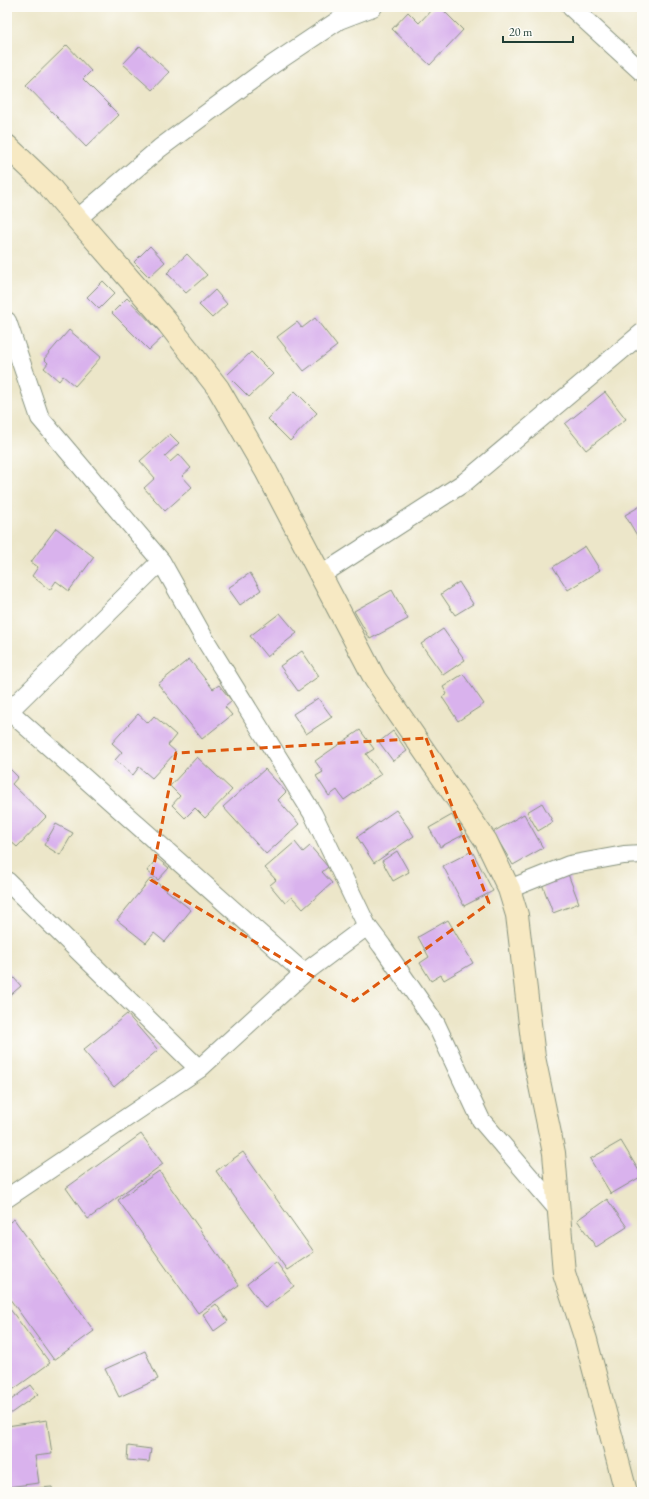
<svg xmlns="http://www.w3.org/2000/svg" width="649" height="1499" viewBox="0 0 649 1499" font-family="'EB Garamond',serif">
  <rect width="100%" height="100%" fill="#fdfcf7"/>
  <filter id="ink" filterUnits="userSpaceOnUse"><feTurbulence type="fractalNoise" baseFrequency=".025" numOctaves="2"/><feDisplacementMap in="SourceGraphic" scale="8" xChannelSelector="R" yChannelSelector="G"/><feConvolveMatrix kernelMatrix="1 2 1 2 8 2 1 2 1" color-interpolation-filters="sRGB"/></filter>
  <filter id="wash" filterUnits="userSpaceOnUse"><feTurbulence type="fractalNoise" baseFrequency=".012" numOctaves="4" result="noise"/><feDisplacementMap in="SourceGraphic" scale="16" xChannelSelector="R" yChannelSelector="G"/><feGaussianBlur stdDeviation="0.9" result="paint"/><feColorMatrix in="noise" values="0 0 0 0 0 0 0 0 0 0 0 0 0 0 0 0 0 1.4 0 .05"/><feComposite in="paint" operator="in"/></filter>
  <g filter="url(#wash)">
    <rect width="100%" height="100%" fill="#ece6c9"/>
    <g id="blocks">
      <path fill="#d9b2ed" d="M 434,7 L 440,7 L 463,30 L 430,65 L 392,29 L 408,12 L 419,23 Z
        M 67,45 L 91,71 L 83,79 L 119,115 L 86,147 L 26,85 Z
        M 140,46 L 169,72 L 152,90 L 123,64 Z
        M 150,246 L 165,262 L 149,277 L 134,262 Z
        M 187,254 L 207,275 L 186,293 L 167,273 Z
        M 103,281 L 115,293 L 99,309 L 87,297 Z
        M 215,290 L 227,304 L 212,318 L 199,305 Z
        M 127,298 L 164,336 L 149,350 L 112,313 Z
        M 315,318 L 337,346 L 304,371 L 277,337 L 297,322 L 302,328 Z
        M 69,330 L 101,357 L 75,386 L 63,376 L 59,381 L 44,368 L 48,363 L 44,359 Z
        M 251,352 L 273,374 L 249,397 L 227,375 Z
        M 295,391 L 317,413 L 290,441 L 268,419 Z
        M 605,392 L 626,419 L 586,450 L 565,424 Z
        M 170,434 L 179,443 L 165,456 L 170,462 L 179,454 L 191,468 L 182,476 L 192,487 L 165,511 L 144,488 L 155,478 L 140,461 Z
        M 642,505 L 642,544 L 625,515 Z
        M 56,528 L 94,557 L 69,591 L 56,581 L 50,590 L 32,576 L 38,567 L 31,562 Z
        M 585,546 L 600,570 L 568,590 L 553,567 Z
        M 250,573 L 261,590 L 240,605 L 228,588 Z
        M 459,582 L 473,604 L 455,615 L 441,594 Z
        M 392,590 L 408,619 L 370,639 L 354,611 Z
        M 280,613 L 297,633 L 267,657 L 250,636 Z
        M 443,629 L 465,660 L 443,675 L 421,644 Z
        M 302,651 L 319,676 L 298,691 L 280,666 Z
        M 189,659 L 213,689 L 219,685 L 232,701 L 225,707 L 232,715 L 202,739 L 158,684 Z
        M 463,674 L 484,704 L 458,721 L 442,697 L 447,694 L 443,687 Z
        M 318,698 L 332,717 L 306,734 L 293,714 Z
        M 138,714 L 148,723 L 154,716 L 176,735 L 168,745 L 176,752 L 152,778 L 139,767 L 133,775 L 115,760 L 122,752 L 112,743 Z
        M 360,730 L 374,749 L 366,754 L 381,774 L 344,800 L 337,790 L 329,796 L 316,776 L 323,772 L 315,761 Z
        M 393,731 L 407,751 L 393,761 L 379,742 Z
        M 197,757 L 232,790 L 205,818 L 195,808 L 185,818 L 172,805 L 180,796 L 170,786 Z
        M 7,766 L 18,777 L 12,784 L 46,817 L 17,847 L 7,838 Z
        M 265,769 L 286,792 L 278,800 L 299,824 L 266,854 L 223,807 Z
        M 542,803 L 553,822 L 538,831 L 527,812 Z
        M 396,810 L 414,836 L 374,863 L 357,837 Z
        M 524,814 L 543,848 L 513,865 L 493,832 Z
        M 452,815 L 463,835 L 440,847 L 429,828 Z
        M 56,824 L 73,833 L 60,855 L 44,845 Z
        M 295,842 L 303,852 L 310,846 L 328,867 L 322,872 L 332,883 L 303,909 L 292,897 L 285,903 L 270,885 L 276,880 L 265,868 Z
        M 397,851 L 409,872 L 393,881 L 382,861 Z
        M 472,851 L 493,891 L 464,906 L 443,866 Z
        M 157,858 L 169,868 L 158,880 L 147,871 Z
        M 568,874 L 579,903 L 553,913 L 542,884 Z
        M 151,878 L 191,910 L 165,942 L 154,933 L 146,943 L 117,920 Z
        M 448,920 L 473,963 L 444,980 L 441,975 L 431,981 L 420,963 L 429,957 L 418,937 Z
        M 7,970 L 21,986 L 7,998 Z
        M 127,1014 L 158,1050 L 114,1087 L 83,1050 Z
        M 141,1134 L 163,1164 L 88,1219 L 66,1188 Z
        M 621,1141 L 642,1176 L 611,1194 L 590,1159 Z
        M 243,1152 L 314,1252 L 287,1270 L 216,1171 Z
        M 159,1171 L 239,1285 L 198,1313 L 118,1200 Z
        M 607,1199 L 627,1227 L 596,1247 L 577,1220 Z
        M 14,1219 L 94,1331 L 54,1360 L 7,1295 L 7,1224 Z
        M 276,1262 L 294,1286 L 265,1308 L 247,1284 Z
        M 216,1304 L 228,1321 L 214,1331 L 203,1314 Z
        M 7,1305 L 50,1363 L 7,1394 L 7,1368 L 12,1364 L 7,1357 Z
        M 145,1351 L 158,1379 L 119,1397 L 105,1369 Z
        M 31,1385 L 38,1394 L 7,1416 L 7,1403 Z
        M 47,1420 L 52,1454 L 35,1456 L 39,1483 L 7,1487 L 7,1426 Z
        M 128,1446 L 151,1449 L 149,1462 L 127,1460 Z
        M 52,1487 L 53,1492 L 9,1492 L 9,1491 Z"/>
    </g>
  </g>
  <g filter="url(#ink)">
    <use href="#blocks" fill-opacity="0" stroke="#86927e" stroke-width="1"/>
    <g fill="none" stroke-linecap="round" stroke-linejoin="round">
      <defs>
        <path id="street" d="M 571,7 L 642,72
          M 77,219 L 160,148 L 272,65 L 339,20 L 373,7
          M 7,321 L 40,418 L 161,561 L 204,638 L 313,814 L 367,926 L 382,946 L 436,1024 L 481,1120 L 559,1211
          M 321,575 L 465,482 L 642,333
          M 9,711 L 304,973
          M 7,713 L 161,561
          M 7,881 L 199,1069
          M 509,889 L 569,865 L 624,855 L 642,854
          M 7,1198 L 199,1069 L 304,973 L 367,926"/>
        <path id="secondary" d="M 7,146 L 48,185 L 77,219 L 166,321 L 218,388 L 266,471 L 375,679 L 486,841 L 509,889 L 517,915 L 534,1057 L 554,1153 L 564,1273 L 586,1340 L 626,1492"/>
      </defs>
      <use href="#street" stroke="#86927e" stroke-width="20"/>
      <use href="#secondary" stroke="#86927e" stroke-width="24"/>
      <use href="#street" stroke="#fff" stroke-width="18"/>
      <use href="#secondary" stroke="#f7e9c3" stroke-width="22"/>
    </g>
  </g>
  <path fill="none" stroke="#de580e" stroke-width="3" stroke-dasharray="8 5" stroke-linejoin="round" d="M 426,738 L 489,903 L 354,1001 L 151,880 L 176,753 Z"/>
  <rect width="649" height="1499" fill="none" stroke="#fdfcf7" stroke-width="24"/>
  <path d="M503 36v6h70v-6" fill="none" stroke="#1f3d34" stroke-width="2"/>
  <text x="509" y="36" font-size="12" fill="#1f3d34" stroke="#fdfcf7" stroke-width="3" paint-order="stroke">20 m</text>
</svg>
